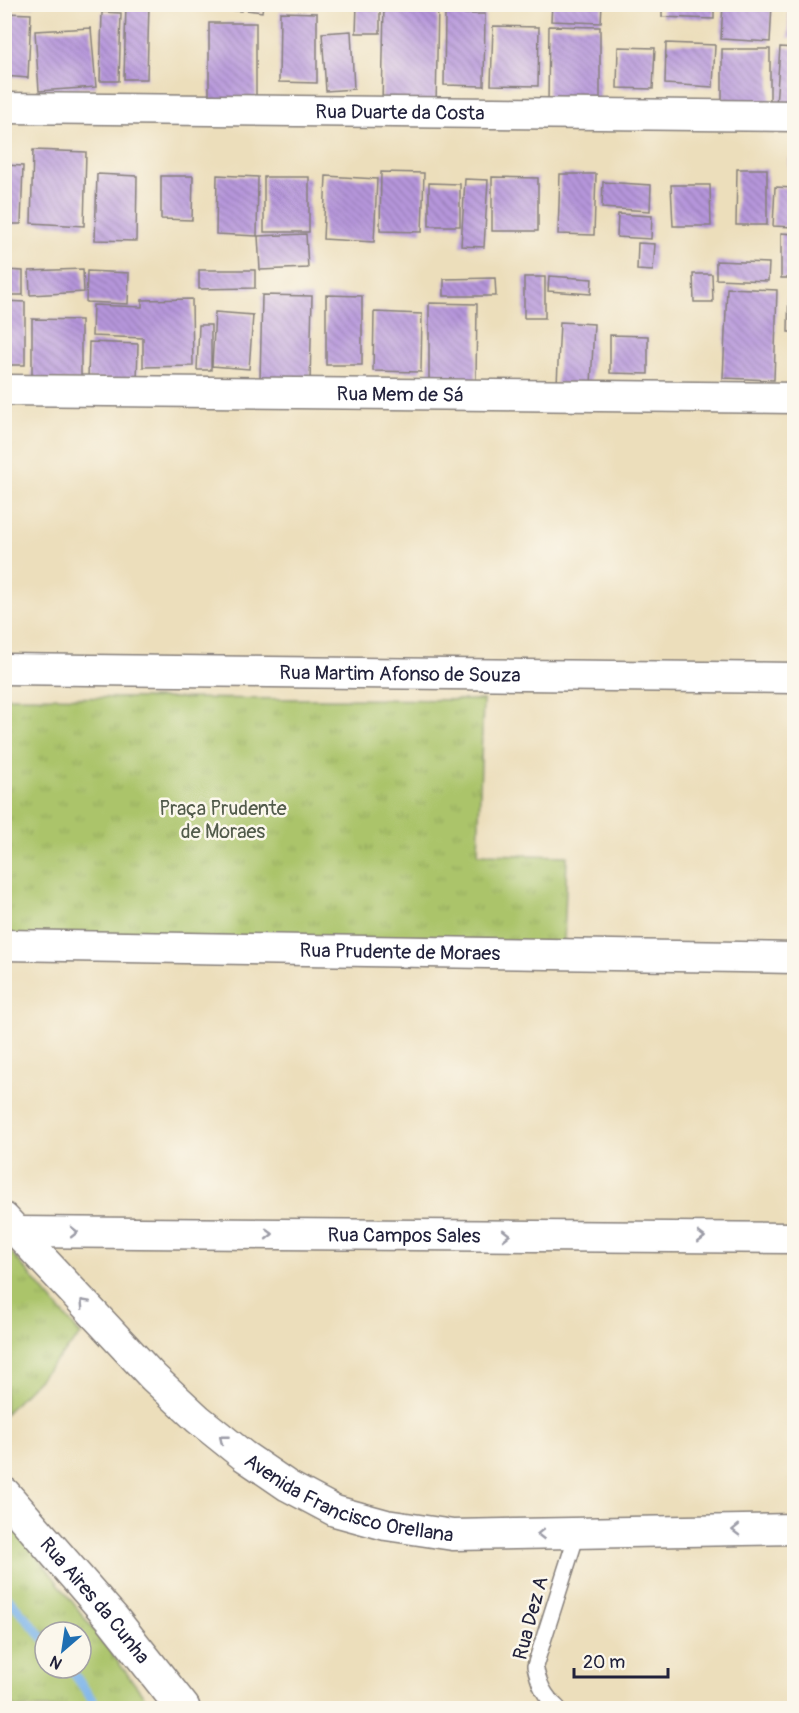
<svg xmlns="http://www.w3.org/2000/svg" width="799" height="1713" viewBox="0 0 799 1713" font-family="Pangolin,sans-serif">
  <defs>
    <pattern id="park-tufts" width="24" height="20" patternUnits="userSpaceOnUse" patternTransform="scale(1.5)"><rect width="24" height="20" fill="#abc46a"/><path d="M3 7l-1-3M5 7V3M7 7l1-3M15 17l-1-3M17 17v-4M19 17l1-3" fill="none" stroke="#93a85d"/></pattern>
    <pattern id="building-back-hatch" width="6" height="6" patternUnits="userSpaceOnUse" patternTransform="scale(1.5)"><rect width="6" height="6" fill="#b696db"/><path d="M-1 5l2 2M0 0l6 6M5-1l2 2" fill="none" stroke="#947ab3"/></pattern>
  </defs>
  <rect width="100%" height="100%" fill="#fbf7ec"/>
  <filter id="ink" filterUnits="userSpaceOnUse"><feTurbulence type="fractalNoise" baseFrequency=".0167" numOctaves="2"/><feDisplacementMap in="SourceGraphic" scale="12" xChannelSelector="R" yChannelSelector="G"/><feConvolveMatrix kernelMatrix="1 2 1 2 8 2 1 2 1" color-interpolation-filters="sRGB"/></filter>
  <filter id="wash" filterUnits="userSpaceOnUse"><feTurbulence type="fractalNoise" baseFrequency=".008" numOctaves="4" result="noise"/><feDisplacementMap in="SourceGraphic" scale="24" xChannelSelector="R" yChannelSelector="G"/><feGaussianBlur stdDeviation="1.35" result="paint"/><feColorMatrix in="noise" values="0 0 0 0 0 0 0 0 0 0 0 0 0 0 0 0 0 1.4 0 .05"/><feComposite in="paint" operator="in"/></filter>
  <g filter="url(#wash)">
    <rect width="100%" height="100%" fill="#ecdebb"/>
    <path fill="url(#park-tufts)" stroke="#667352" stroke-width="1.5" fill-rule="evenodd" d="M 5,697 L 483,700 L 478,854 L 567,856 L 564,945 L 5,939 Z
      M 5,1245 L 81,1335 L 5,1414 Z
      M 4,1512 L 153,1708 L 15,1708 L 5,1696 ZM 45,1632 L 81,1632 L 81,1668 L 45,1668 Z"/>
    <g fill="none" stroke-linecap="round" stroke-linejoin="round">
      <path stroke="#79b2e9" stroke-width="9" d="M 4,1593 L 45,1640
        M 70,1668 L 98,1708"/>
    </g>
    <g id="blocks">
      <path fill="url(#building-back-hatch)" d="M 6,4 L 34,4 L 34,7 L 6,6 Z
        M 126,4 L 149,4 L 147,79 L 124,79 Z
        M 213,4 L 242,4 L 242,11 L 213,9 Z
        M 248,4 L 263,4 L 262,12 L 247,10 Z
        M 357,4 L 380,4 L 380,33 L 356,33 Z
        M 384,4 L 438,4 L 436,106 L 382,105 Z
        M 552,4 L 602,4 L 601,23 L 551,21 Z
        M 662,4 L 714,4 L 714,19 L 662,17 Z
        M 723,4 L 772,4 L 770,42 L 721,39 Z
        M 789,4 L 794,4 L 794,38 L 788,38 Z
        M 102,12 L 121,13 L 119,81 L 100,81 Z
        M 280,12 L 317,13 L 317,83 L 279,82 Z
        M 4,13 L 31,14 L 28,78 L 4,76 Z
        M 445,14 L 485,14 L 484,86 L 444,85 Z
        M 209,23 L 256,23 L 256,104 L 209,103 Z
        M 493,26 L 539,27 L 538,86 L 491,85 Z
        M 549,26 L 600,27 L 600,105 L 548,105 Z
        M 91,28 L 96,87 L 39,91 L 35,31 Z
        M 351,31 L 354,89 L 326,91 L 322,33 Z
        M 666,43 L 715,45 L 713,87 L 665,84 Z
        M 618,47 L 655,48 L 653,89 L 617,88 Z
        M 780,47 L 794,48 L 794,107 L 776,106 Z
        M 722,49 L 770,49 L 770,108 L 722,109 Z
        M 33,150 L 86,152 L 84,226 L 31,223 Z
        M 789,158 L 794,158 L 794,185 L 789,185 Z
        M 4,165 L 23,166 L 21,224 L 4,224 Z
        M 737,169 L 767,169 L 767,225 L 736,225 Z
        M 381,172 L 424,173 L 422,232 L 380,231 Z
        M 97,174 L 137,176 L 136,241 L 95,240 Z
        M 560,174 L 596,174 L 594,235 L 558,234 Z
        M 217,175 L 258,177 L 257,236 L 216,234 Z
        M 161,176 L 193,176 L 192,220 L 161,219 Z
        M 326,176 L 377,179 L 374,242 L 323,239 Z
        M 264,177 L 309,177 L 309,232 L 264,232 Z
        M 492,177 L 538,178 L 538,231 L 492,231 Z
        M 465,179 L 488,180 L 484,247 L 461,246 Z
        M 603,182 L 651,185 L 650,211 L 602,208 Z
        M 429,183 L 460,184 L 460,226 L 429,226 Z
        M 671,185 L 710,185 L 711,226 L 673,226 Z
        M 775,187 L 794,188 L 794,227 L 773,226 Z
        M 618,214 L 652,216 L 651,239 L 617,237 Z
        M 781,233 L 794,234 L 794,278 L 781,278 Z
        M 306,234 L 308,268 L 260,270 L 258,236 Z
        M 638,243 L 655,244 L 653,271 L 637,270 Z
        M 716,261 L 769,263 L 768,281 L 716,279 Z
        M 83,269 L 84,292 L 30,295 L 29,271 Z
        M 4,270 L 23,271 L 23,295 L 4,295 Z
        M 199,270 L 255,270 L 255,288 L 199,289 Z
        M 87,271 L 129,273 L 128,304 L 86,302 Z
        M 693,274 L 712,274 L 713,302 L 694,302 Z
        M 549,276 L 592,279 L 591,294 L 548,291 Z
        M 524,277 L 545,277 L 545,318 L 524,318 Z
        M 495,278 L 496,296 L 444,296 L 444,279 Z
        M 789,282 L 794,282 L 794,332 L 788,332 Z
        M 727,288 L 777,290 L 774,380 L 723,378 Z
        M 262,295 L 312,296 L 310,383 L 260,381 Z
        M 326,295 L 362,296 L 362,365 L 326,365 Z
        M 192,299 L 193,366 L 143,367 L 143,338 L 92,336 L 93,305 L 142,307 L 142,300 Z
        M 4,301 L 25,302 L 25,365 L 4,365 Z
        M 429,303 L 477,304 L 476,381 L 429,380 Z
        M 215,312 L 253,315 L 249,369 L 212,366 Z
        M 374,312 L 422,314 L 421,372 L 373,371 Z
        M 32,319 L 81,320 L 81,381 L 32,381 Z
        M 560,322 L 594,324 L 591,385 L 557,384 Z
        M 199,325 L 211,325 L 211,370 L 197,370 Z
        M 610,335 L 648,336 L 648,374 L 610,373 Z
        M 89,342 L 138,344 L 137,381 L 88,379 Z"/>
    </g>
  </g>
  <g filter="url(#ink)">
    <use href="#blocks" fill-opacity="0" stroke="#87807b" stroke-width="1.5"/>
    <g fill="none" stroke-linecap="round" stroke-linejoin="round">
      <defs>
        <path id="lane" d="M 558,1708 C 544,1696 539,1684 535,1666 L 577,1534"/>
        <g id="street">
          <path id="s1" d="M 4,108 L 794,116"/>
          <path id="s2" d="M 4,390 L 794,398"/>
          <path id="s3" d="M 4,669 L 794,678"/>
          <path id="s4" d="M 4,945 L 794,958"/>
          <path id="s5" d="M 4,1218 L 153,1377 L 198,1419 L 244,1456 L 288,1486 L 335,1511 L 386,1525 L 453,1535 L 794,1529"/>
          <path id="s6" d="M 16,1232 L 794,1238"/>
        </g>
        <g id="secondary">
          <path id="s7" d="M 4,1494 L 112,1618 L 183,1708"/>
        </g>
      </defs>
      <use href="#lane" stroke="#87807b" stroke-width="18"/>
      <use href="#street" stroke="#87807b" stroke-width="33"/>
      <use href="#secondary" stroke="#87807b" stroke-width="36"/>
      <use href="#lane" stroke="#fff" stroke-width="15"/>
      <use href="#street" stroke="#fff" stroke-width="30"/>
      <use href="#secondary" stroke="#fff" stroke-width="33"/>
    </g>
    <defs><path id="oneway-chevron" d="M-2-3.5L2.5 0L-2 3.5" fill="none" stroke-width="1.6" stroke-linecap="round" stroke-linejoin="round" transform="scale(1.5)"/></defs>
    <g stroke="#9c9ca7">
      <use href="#oneway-chevron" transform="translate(74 1232)"/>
      <use href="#oneway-chevron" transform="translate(269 1234)"/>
      <use href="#oneway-chevron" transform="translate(506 1235)"/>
      <use href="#oneway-chevron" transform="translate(701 1237)"/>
      <use href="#oneway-chevron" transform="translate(84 1303) rotate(-133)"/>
      <use href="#oneway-chevron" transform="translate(223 1439) rotate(-141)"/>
      <use href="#oneway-chevron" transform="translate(736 1530) rotate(179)"/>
      <use href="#oneway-chevron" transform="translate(541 1534) rotate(179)"/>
    </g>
  </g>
  <g text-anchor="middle" stroke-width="5" stroke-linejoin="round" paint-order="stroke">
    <g font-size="20" fill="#22223b" stroke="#fbf7ec">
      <text dy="7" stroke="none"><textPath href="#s1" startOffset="396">Rua Duarte da Costa</textPath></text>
      <text dy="7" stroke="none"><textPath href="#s2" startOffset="396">Rua Mem de Sá</textPath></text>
      <text dy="7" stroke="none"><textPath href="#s3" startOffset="396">Rua Martim Afonso de Souza</textPath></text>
      <text dy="7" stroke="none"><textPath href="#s4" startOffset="396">Rua Prudente de Moraes</textPath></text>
      <text dy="7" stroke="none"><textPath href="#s6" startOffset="388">Rua Campos Sales</textPath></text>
      <text dy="7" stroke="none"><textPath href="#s5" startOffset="454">Avenida Francisco Orellana</textPath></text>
      <text dy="7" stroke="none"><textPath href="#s7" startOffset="140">Rua Aires da Cunha</textPath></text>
      <text transform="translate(530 1618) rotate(-75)" y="7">Rua Dez A</text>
    </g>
    <g font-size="20" fill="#525b4b" stroke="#fbf7ec">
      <text x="223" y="815">Praça Prudente<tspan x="223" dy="23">de Moraes</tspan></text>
    </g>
  </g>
  <rect width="799" height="1713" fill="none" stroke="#fbf7ec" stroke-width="24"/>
  <g transform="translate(63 1650) rotate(209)"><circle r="28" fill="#fbf7ec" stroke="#a4a2a5" stroke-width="1.5"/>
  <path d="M0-4.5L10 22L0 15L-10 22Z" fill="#1f6fb2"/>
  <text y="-9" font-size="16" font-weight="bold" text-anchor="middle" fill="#22223b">N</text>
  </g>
  <path d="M574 1668v9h94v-9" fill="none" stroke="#22223b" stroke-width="3"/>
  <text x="583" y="1668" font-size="18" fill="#22223b" stroke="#fbf7ec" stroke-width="4.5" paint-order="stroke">20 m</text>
</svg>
